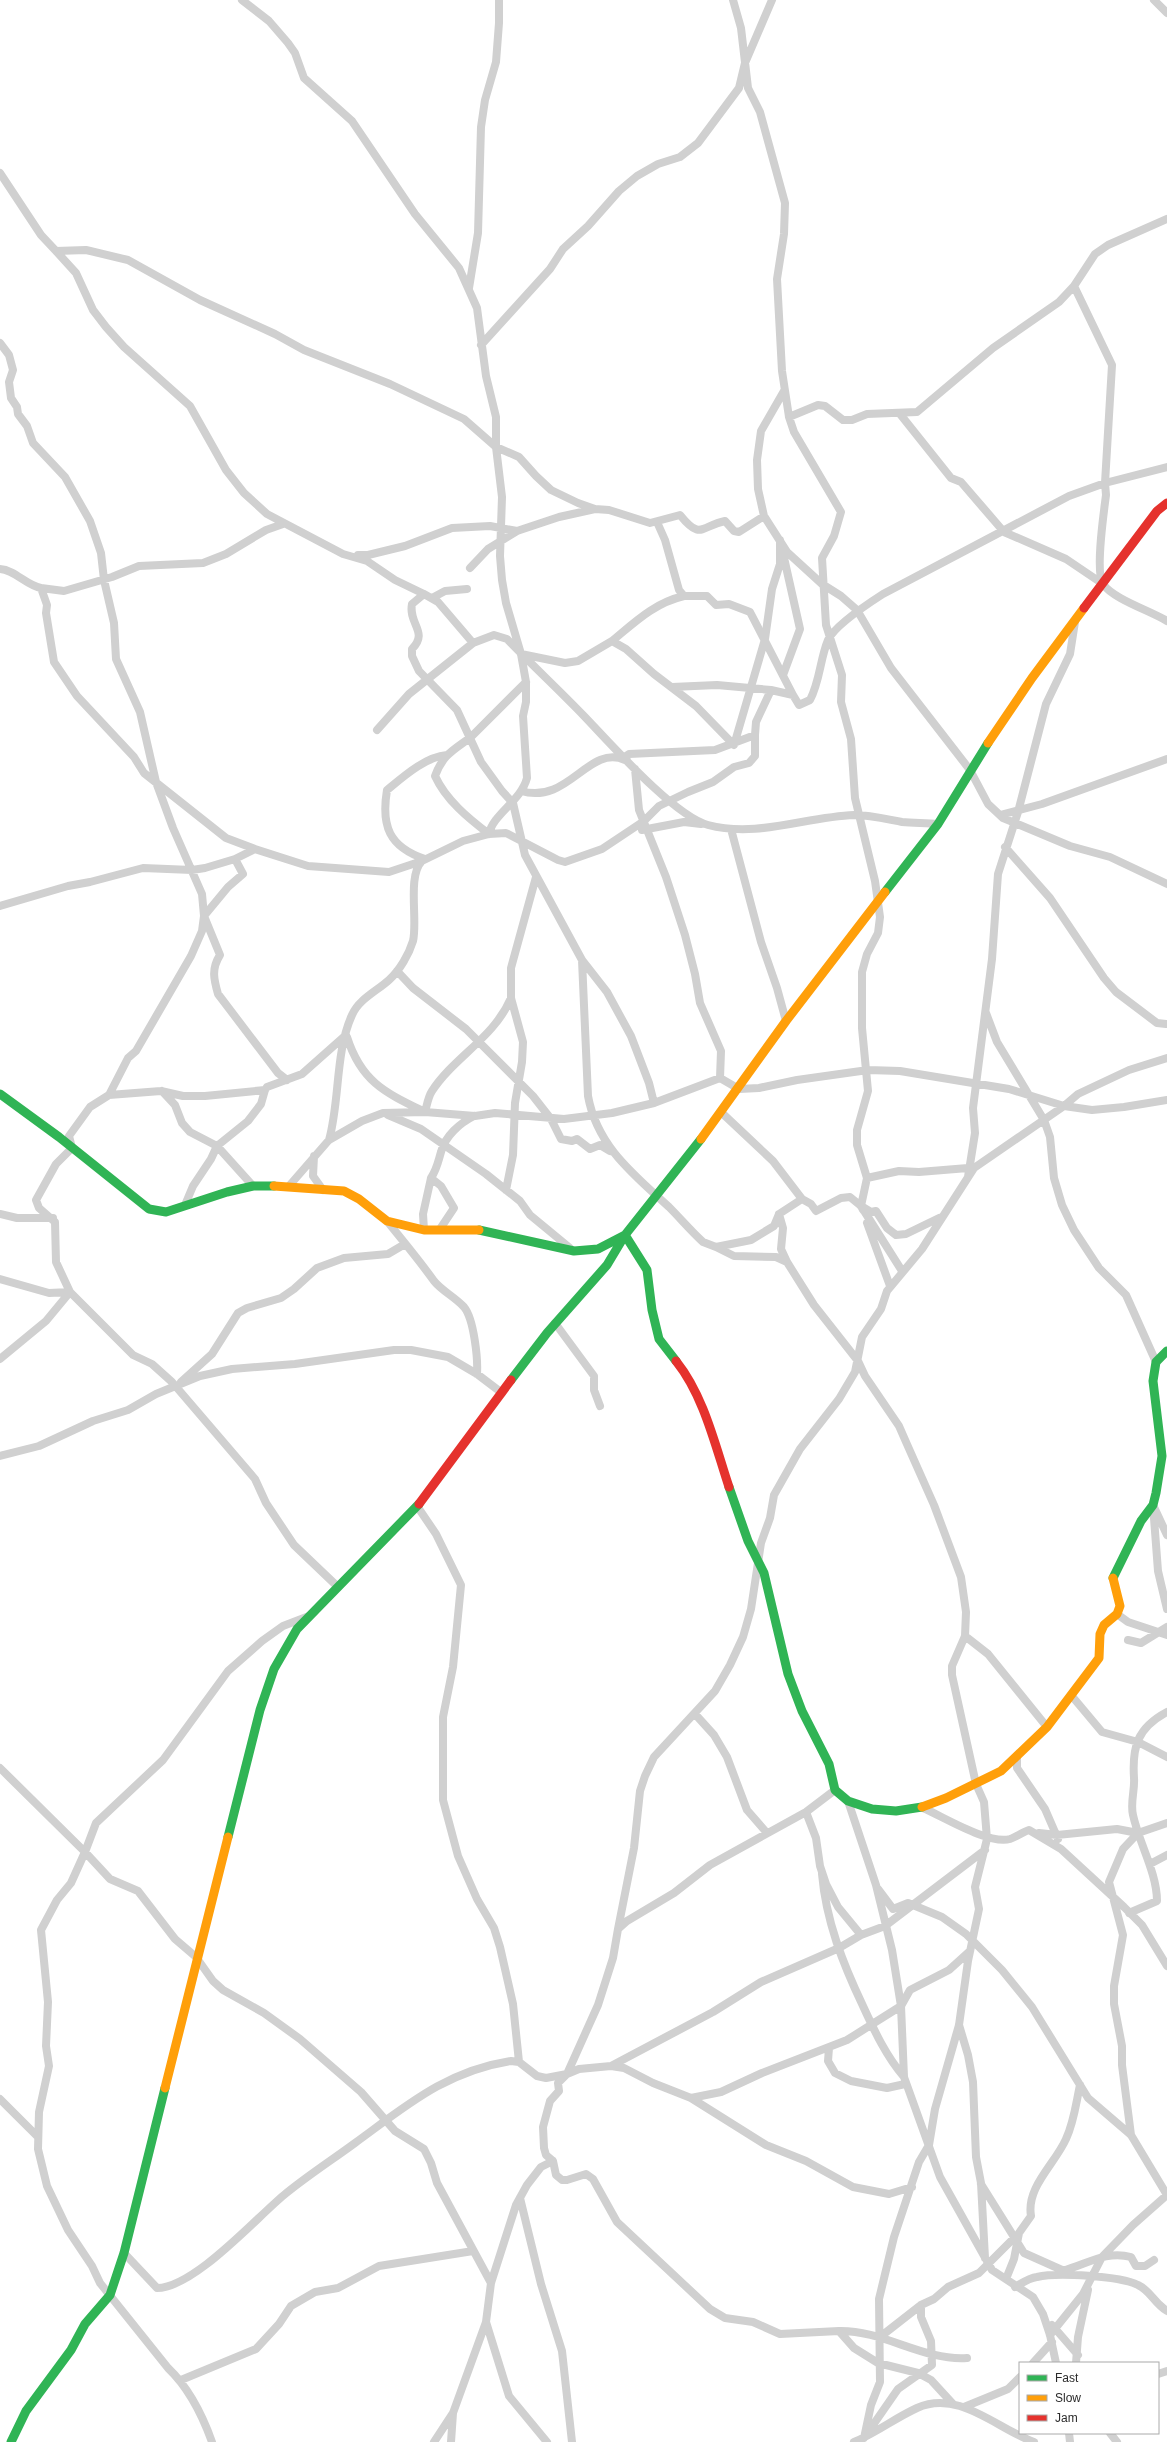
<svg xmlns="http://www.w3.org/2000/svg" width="1167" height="2442" viewBox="0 0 1167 2442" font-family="Arial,sans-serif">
  <rect width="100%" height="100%" fill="#fff"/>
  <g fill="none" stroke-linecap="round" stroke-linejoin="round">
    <path stroke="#d0d0d0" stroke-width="8" d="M 242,0 L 269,21 L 288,43 L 295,53 L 304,78 L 352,121 L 415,214 L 459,268 L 477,308 L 486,376 L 496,417 L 496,447 L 502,497 L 500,556 L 502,580 L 506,603 L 521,654 L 526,682 L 526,702 L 523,716 L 527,778 C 521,801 493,814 489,834
      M 733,0 L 741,28 L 748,88 L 760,112 L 785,203 L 784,234 L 777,279 L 782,371 L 789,417 L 794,432 L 841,512 L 834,536 L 822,558 L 826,625 L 842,675 L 841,702 L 851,739 L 855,798 L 875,881 L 880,917 L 878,933 L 867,954 L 862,972 L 862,1028 L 868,1091 L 857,1130 L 857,1145 L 867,1178 L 861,1206
      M 1154,0 L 1167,13
      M 0,173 L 41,235 L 56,251 L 86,250 L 128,260 L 200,300 L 275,334 L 304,350 L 390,384 L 464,419 L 496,447 L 519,457 L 536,476 L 551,490 L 578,503 L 595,509
      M 56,251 L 76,273 L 93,310 L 106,327 L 124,347 L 190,406 L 226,470 L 244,493 L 267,514 L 343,554 L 367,561 L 395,580 L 424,594 L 438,602 L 473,643 L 494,635 L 507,639 C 532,665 559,690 584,716 C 610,743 674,816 708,825 C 757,838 805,817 854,815 C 870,815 886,819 902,822 C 914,823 926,823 938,824
      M 1074,286 L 1112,365 L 1105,483 L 1106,495 C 1104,511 1095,572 1103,584 C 1113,599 1151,611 1167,621
      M 469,288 L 478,233 L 481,127 L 485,100 L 496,62 L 499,23 L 499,0
      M 0,343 L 9,355 L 13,370 L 9,382 L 11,398 L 17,407 L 18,414 L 27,426 L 33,443 L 65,477 L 90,521 L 101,553 L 104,580 L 114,623 L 116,659 L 140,712 L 156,782 L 173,828 L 202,894 L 204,916 L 220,955 C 211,969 214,980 218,994 L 278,1073 L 287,1080
      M 481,345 L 550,269 L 563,249 L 588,226 L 619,191 L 637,176 L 658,164 L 680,157 L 698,143 L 739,88 L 745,63 L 772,0
      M 784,391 L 761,431 L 757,460 L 758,489 L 764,516 L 787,552 L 822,584 L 841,596 L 857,610 L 891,668 L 970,770 L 988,804 L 1003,818 L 1070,846 L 1110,857 L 1167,884
      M 900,414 L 951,478 L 961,482 L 1004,532 L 1066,559 L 1103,584
      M 789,417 L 818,405 L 825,406 L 843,420 L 852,420 L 867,414 L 917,412 L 993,348 L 1059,302 L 1074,286 L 1095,254 L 1108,245 L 1167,219
      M 657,522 L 665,540 L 679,590 L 684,596 L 707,596 L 716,605 L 729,604 L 750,612 L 793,695
      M 358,555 L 368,555 L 405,546 L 452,528 L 490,526 L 517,531 L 559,517 L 595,509 L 609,510 L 650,523 L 680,515 C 701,541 701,526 725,521 L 734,531 L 739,532 L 764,516
      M 470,568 L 488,549 L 517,531
      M 0,569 C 15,570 26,585 41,588
      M 424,594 L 412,604 C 408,624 429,632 412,649 L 412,656 L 419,671 L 457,710 L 481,762 L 502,791 L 513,803 L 525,855 L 582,960 L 607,992 L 631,1036 L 649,1083 L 654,1103
      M 432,598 L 445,591 L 467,589
      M 612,641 C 635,622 654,603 684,596
      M 521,654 L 565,663 L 578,661 L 612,641 L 626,649 L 654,674 L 696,706 L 734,745 L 765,639 L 772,589 L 780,564 L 780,540 L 800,629 L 783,675
      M 672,687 L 717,685 L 771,690
      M 377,730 L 409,694 L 473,643
      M 627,761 L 626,756 L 629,754 L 715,750 L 755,735 L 756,722 L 771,690 L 793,695 L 799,705 L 810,700 C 820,681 820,659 828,640 C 835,625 869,603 883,594 L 1069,496 L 1105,483 L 1167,467
      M 635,769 L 639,810 L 666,877 L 685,935 L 695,974 L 700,1003 L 721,1051 L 720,1078
      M 521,791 C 569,805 588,744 625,760
      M 1000,815 L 1042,804 L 1167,759
      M 731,829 L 761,942 L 777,988 L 786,1021
      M 642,830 L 684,822 L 701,824
      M 489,834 C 468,818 446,800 435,776 C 443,754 454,750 471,737 L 526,682
      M 1005,847 L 1050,898 L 1104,978 L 1116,992 L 1157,1023 L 1166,1024
      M 255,849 L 226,838 L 144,773 L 134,757 L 77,696 L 54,662 L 46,613 L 47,605 L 41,588 L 64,591 L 112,577 L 139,566 L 203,563 L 226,554 L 266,530 L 283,524
      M 425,859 C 389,847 381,826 387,790 C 404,776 425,757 447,755
      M 0,906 L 68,886 L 90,882 L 143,868 L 192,870 L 205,868 L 235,859 L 255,849 L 308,866 L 389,872 L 422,861 L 463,841 L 489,834 L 506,833 L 558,860 L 565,862 L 602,849 L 644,821 L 659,806 L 688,792 L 713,782 L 734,767 L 749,763 L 755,756 L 755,735
      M 582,960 L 588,1096 C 597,1146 633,1174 669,1207 C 680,1218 691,1231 703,1242 L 716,1247 L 751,1240 L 774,1226 L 779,1214 L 802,1199 L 773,1161 L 722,1113
      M 397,971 L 413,988 L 466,1029 L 533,1096 L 551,1119 L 561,1139 L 572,1141 L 577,1139 L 590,1149 L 600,1145 L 610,1151
      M 986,1013 L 997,1042 L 1044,1120 L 1050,1137 L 1054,1178 L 1062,1205 L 1074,1230 L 1099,1268 L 1126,1295 L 1156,1362
      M 347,1037 C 361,1081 384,1092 423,1111
      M 162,1091 L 175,1105 L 182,1123 L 190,1132 L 217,1146 L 253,1186
      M 109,1095 L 128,1058 L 136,1051 L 191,956 L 202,931 L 204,916 L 228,887 L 243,874 L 235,859
      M 425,1112 C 427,1105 428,1097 432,1091 C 454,1057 494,1038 511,998
      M 388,1115 L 421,1129 L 486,1174 L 520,1201 L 530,1215 L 570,1248
      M 329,1140 C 340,1101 335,1052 352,1015 C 359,999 377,991 389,980 C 400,970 409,954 413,941 C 418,920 407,876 422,861
      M 314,1156 L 313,1176 L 323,1190
      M 968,1177 L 975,1133 L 973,1108 L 992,959 L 998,874 L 1018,812 L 1046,704 L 1070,654 L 1075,622
      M 867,1178 L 899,1171 L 919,1172 L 968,1168
      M 289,1186 L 329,1140 L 362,1121 L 383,1113 L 425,1112 L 475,1116 L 495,1113 L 564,1119 L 612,1113 L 654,1103 L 720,1078 L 739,1089 L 759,1088 L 797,1080 L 868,1070 L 900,1071 L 1009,1089 L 1064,1106 L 1092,1110 L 1124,1107 L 1167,1100
      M 506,1190 L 513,1155 L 515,1103 L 522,1062 L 523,1042 L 511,998 L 511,968 L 536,877
      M 802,1199 L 811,1204 L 816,1211 L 841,1198 L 850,1197 L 861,1206 L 863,1210
      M 185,1205 L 193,1186 L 211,1159 L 217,1146 L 248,1121 L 261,1104 L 265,1090
      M 0,1214 L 17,1218 L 53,1218
      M 779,1214 L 783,1228 L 781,1249 L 787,1262
      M 387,1221 C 403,1241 419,1260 434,1281 C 442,1291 455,1297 464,1307 C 474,1319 478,1359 477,1374
      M 867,1223 L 890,1286
      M 440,1229 L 454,1208 L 441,1186 L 431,1178 C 437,1169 438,1162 441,1152 C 445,1136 460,1123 474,1116
      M 424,1230 L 423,1214 L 431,1178
      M 716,1247 L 734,1256 L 776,1257 L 787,1262 L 814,1305 L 858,1361 L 865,1376 L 899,1426 L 906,1442 L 934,1505 L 961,1577 L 966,1612 L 965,1636 L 952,1666 L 952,1675 L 976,1784 L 984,1802 L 987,1839 L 975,1887 L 979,1909 L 968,1961 L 959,2025 L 935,2109 L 929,2145 L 919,2162 L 894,2237 L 879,2299 L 880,2382 L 871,2405 L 864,2438 L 898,2389 L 932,2365 L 931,2341 L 921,2317 L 921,2305
      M 902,1271 L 861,1206 L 871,1212 L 876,1211 L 887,1228 L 896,1235 L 906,1234 L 939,1218
      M 0,1279 L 49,1293 L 70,1292
      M 555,1323 L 594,1376 L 594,1390 L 600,1406
      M 0,1359 L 46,1321 L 70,1292
      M 181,1382 L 212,1354 L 238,1313 L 247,1308 L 281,1298 L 294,1289 L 317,1268 L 344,1258 L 388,1254 L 405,1244
      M 0,1456 L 39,1446 L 93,1421 L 128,1410 L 156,1394 L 200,1376 L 232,1369 L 295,1364 L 394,1350 L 411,1350 L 448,1357 L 477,1374 L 502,1393
      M 417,1506 L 436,1534 L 461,1585 L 453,1667 L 443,1717 L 443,1800 L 458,1856 L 477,1899 L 494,1928 L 500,1947 L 513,2004 L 519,2062
      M 1167,1535 L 1153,1505 L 1158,1571 L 1167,1609
      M 338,1587 L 294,1545 L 266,1503 L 255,1479 L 172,1382 L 152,1364 L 133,1355 L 70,1292 L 56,1262 L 55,1222 L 39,1208 L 36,1200 L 56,1164 L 72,1148 L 69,1136 L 90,1107 L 109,1095 L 161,1091 L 183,1096 L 205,1096 L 265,1090 L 267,1087 L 302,1074 L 346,1035
      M 1117,1614 L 1128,1622 L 1167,1635
      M 965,1636 L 988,1654 L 1047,1727
      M 1128,1640 L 1141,1643 L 1167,1627
      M 1071,1695 L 1102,1732 L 1138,1742 L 1167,1757
      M 695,1714 L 714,1735 L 727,1757 L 747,1810 L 767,1833
      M 1017,1758 L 1017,1768 L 1045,1809 L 1058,1839
      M 0,1768 L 85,1852 L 96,1823 L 163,1760 L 228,1671 L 262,1641 L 283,1626 L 309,1616
      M 835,1790 L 806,1812 L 710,1865 L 674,1893 L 627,1921 L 618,1929 L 613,1958 L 598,2005 L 567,2074 L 558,2083 L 559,2091 L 550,2101 L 543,2127 L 544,2148 L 546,2155 L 553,2161 L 556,2175 L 562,2180 L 567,2180 L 586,2174 L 593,2179 L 617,2222 L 710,2309 L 725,2318 L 753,2322 L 780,2334 L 839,2331 L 854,2348 L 878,2363 L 918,2373 L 931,2380 L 953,2404
      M 848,1801 L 876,1885 L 892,1950 L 901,2006 L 904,2077 L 940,2177 L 992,2270 L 1033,2297 L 1043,2314 L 1050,2335 L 1056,2363
      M 923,1808 C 944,1817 989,1845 1010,1839 C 1016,1837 1023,1832 1029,1830 L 1061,1849 L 1124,1907 L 1142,1925 L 1167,1966
      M 806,1812 L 816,1838 L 820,1866 L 826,1884 L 838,1907 L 861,1935
      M 1039,1833 L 1057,1835 L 1117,1829 L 1138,1833 L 1167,1823
      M 1150,1864 L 1167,1855
      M 822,1874 C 826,1921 843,1964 863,2006 C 875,2032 886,2056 904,2077
      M 878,1889 L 893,1909 L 908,1903 L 942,1917 L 966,1934 L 1002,1970 L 1032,2007 L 1088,2098 L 1131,2135 L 1167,2195
      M 1129,1913 L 1157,1901 C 1157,1873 1139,1843 1133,1815 C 1130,1803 1135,1790 1134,1778 C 1132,1747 1137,1728 1167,1712
      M 618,1929 L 634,1848 L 640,1791 L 645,1776 L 654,1757 L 715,1691 L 730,1665 L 743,1637 L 751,1609 L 761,1543 L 770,1518 L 774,1495 L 800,1449 L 839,1399 L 855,1372 L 862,1337 L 881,1309 L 887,1291 L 922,1249 L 974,1168 L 1064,1106 L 1078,1094 L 1129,1070 L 1167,1058
      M 959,2025 L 968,2055 L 973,2082 L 976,2157 L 981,2183 L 985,2258
      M 829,2048 L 828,2061 L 835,2073 L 851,2081 L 887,2088 L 905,2084
      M 611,2066 L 713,2012 L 761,1982 L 839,1948 L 861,1935 L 885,1926 L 985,1850
      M 691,2098 L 721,2092 L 762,2073 L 847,2040 L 901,2006 L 910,1990 L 949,1970 L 970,1951
      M 0,2099 L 37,2136
      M 1131,2135 L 1122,2065 L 1122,2046 L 1114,2004 L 1114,1986 L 1123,1935 L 1109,1882 L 1123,1849 L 1138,1833
      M 981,2184 L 1024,2253 L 1071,2274
      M 520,2198 L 541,2284 L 562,2351 L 572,2442
      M 124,2253 L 157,2288 C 194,2288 256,2218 284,2195 C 307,2176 332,2160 355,2143 C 406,2106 446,2071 511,2061 L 519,2062 L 537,2076 L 546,2078 L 567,2074 L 579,2069 L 611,2066 L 624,2068 L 653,2083 L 691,2098 L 766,2145 L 806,2161 L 853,2187 L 889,2194 L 912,2187
      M 1062,2271 C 1086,2265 1105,2250 1131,2257 L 1136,2266 L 1145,2266 L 1154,2260
      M 1006,2279 L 1014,2259 L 1019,2233 L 1031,2216 C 1026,2187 1055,2164 1066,2139 C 1074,2122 1076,2103 1080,2085
      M 1015,2287 C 1022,2283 1029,2278 1037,2277 C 1057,2272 1120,2276 1138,2285 C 1151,2291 1153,2302 1167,2311
      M 486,2322 L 509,2396 L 547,2442
      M 1052,2325 L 1078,2355
      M 839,2331 C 883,2330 923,2361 967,2358
      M 1050,2335 L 1083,2294 L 1102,2257 L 1133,2225 L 1167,2195
      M 880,2337 L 921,2305 L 934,2299 L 948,2287 L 979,2273 L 1015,2237
      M 1033,2363 L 1052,2342
      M 1076,2363 L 1078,2337 L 1088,2290
      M 1158,2374 L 1167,2371
      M 181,2380 L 256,2349 L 279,2324 L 291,2306 L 315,2292 L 338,2288 L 379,2266 L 473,2251
      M 964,2407 L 1008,2389 L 1020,2377
      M 1069,2433 L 1070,2442
      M 1110,2433 L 1117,2442
      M 212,2442 C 202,2414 189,2388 168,2368 L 100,2283 L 92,2266 L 68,2230 L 47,2186 L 38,2149 L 39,2112 L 49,2066 L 46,2046 L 48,2002 L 41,1930 L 57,1900 L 71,1883 L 85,1852 L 110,1879 L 138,1891 L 175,1939 L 196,1957 L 213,1981 L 223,1990 L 264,2013 L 300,2039 L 361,2092 L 395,2131 L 424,2149 L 431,2163 L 437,2183 L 491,2283
      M 434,2442 L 453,2413 L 486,2322 L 491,2283 L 516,2205 L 527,2185 L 541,2167 L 553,2161
      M 451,2442 L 453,2413
      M 854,2442 C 876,2433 895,2418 917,2408 C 959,2389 997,2429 1034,2442"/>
    <path stroke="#30b455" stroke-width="9" d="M 885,892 L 938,824 L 988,743
      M 0,1094 L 59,1137 L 149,1209 L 166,1212 L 227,1192 L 253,1186 L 274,1186
      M 479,1230 L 574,1251 L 598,1249 L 625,1235 L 647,1270 L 652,1310 L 659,1339 L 676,1361
      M 511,1380 L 547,1333 L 607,1265 L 625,1235 L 701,1139
      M 729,1487 L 748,1541 L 764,1573 L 788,1674 L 802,1711 L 829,1764 L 835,1790 L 848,1801 L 872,1809 L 896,1811 L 922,1807
      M 1113,1578 L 1141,1521 L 1153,1505 L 1156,1493 L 1162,1456 L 1153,1381 L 1156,1362 L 1167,1351
      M 228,1837 L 260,1710 L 274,1669 L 297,1629 L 419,1504
      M 11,2442 L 26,2411 L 71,2350 L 85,2324 L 110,2295 L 124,2253 L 165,2088"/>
    <path stroke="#ff9f0a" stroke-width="9" d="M 988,743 L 1032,678 L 1084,608
      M 701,1139 L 786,1021 L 885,892
      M 274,1186 L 344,1191 L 359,1199 L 387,1221 L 424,1230 L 479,1230
      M 922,1807 L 946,1798 L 1001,1771 L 1047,1727 L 1099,1658 L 1100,1634 L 1104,1625 L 1117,1614 L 1120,1606 L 1113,1578
      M 165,2088 L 228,1837"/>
    <path stroke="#e5322d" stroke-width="9" d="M 1084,608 L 1157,511 L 1167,503
      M 676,1361 C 704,1396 715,1445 729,1487
      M 419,1504 L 511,1380"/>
  </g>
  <rect x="1019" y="2362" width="140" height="72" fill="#ffffff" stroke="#aaaaaa"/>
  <rect x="1027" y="2375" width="20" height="6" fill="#30b455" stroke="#aaaaaa"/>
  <text x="1055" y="2382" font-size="12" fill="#2b2b2b">Fast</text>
  <rect x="1027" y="2395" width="20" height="6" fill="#ff9f0a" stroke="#aaaaaa"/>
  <text x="1055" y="2402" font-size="12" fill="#2b2b2b">Slow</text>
  <rect x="1027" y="2415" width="20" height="6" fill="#e5322d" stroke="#aaaaaa"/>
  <text x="1055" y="2422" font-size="12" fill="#2b2b2b">Jam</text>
</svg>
